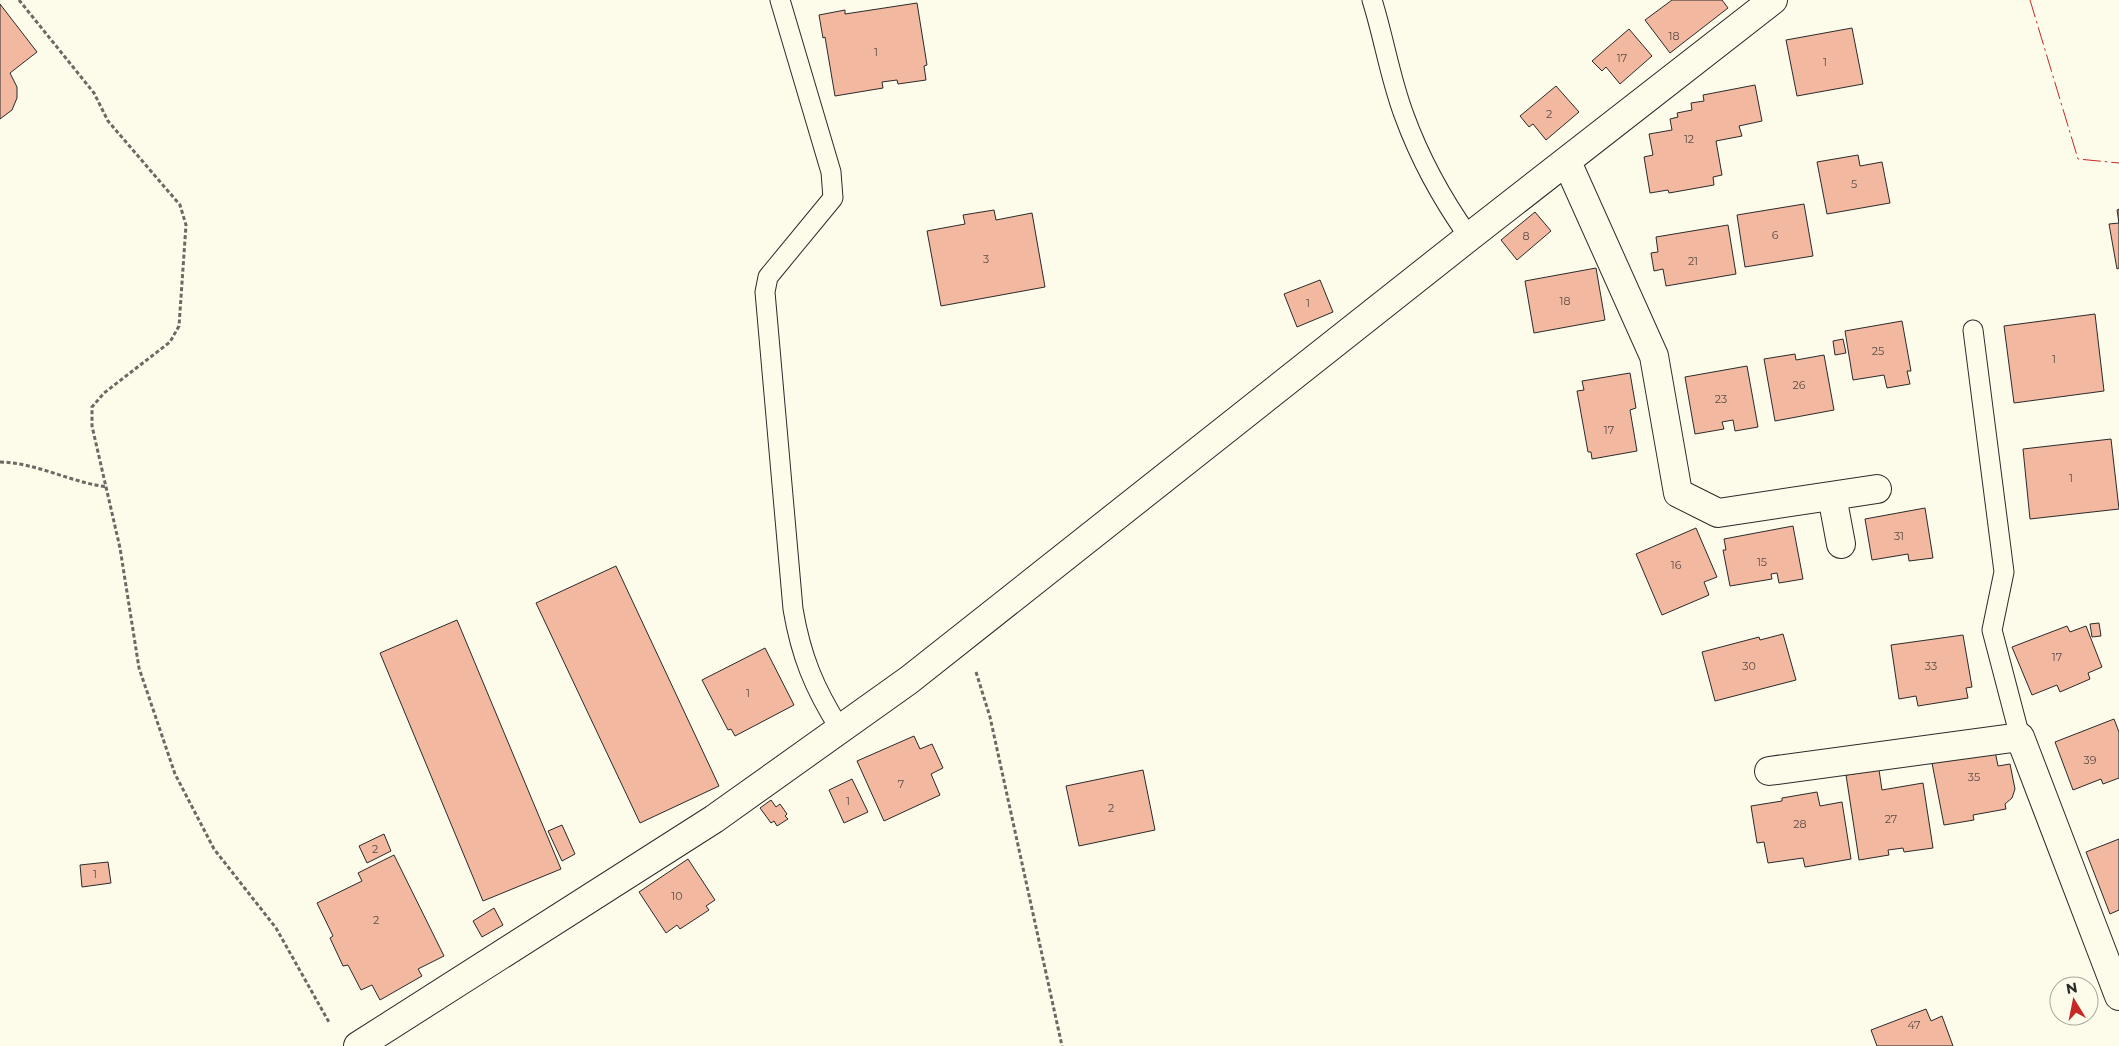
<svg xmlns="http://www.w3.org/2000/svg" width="2119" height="1046" viewBox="0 0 2119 1046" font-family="Montserrat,sans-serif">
  <rect width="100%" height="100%" fill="#fdfbea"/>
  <path fill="#f2b8a0" stroke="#2b2b2b" d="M 1672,0 L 1722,0 L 1728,8 L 1670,53 L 1645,20 Z
    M 917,3 L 927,65 L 924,66 L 926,80 L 898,84 L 897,80 L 882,82 L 883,88 L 835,96 L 825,37 L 823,38 L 819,15 L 845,10 L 845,14 Z
    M 0,4 L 37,52 L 10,73 L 17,87 L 17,98 L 12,110 L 0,119 Z
    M 1852,28 L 1863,84 L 1797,96 L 1786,40 Z
    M 1629,29 L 1652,56 L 1620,84 L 1606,67 L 1602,71 L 1592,61 Z
    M 1755,85 L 1762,121 L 1739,126 L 1742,136 L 1716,141 L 1722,175 L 1713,177 L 1714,185 L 1669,193 L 1668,190 L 1650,193 L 1644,157 L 1653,155 L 1649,134 L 1672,130 L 1670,119 L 1678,117 L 1677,113 L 1692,110 L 1691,103 L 1704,101 L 1703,95 Z
    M 1556,86 L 1579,112 L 1546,140 L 1533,124 L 1529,127 L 1520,116 Z
    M 1858,155 L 1860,166 L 1882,162 L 1890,203 L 1827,214 L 1817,162 Z
    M 1804,204 L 1813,256 L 1745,267 L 1737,215 Z
    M 2119,209 L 2119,268 L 2117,269 L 2109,224 L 2119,223 L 2117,210 Z
    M 994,210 L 996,220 L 1032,213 L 1045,287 L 941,306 L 927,231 L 965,224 L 963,215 Z
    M 1535,212 L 1551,231 L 1517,260 L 1501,240 Z
    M 1728,225 L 1736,274 L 1666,286 L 1663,269 L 1654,271 L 1651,253 L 1658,252 L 1656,237 Z
    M 1596,268 L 1605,320 L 1534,333 L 1525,281 Z
    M 1320,280 L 1333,312 L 1297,327 L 1284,294 Z
    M 2095,314 L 2104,391 L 2014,403 L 2004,326 Z
    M 1902,321 L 1911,371 L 1907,371 L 1910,384 L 1887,388 L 1884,375 L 1853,380 L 1845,331 Z
    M 1843,339 L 1846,353 L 1835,355 L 1833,341 Z
    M 1795,354 L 1796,360 L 1824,355 L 1834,410 L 1775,421 L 1764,359 Z
    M 1747,366 L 1758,427 L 1735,431 L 1733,420 L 1722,422 L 1724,429 L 1695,434 L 1685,377 Z
    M 1630,373 L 1636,408 L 1630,410 L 1637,451 L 1592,459 L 1591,452 L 1588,452 L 1577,391 L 1584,390 L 1582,381 Z
    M 2111,439 L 2119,509 L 2030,519 L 2023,449 Z
    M 1925,508 L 1933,558 L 1909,561 L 1908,554 L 1872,560 L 1865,519 Z
    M 1793,526 L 1803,579 L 1779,583 L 1777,573 L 1771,574 L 1772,579 L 1730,586 L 1723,550 L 1726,550 L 1724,539 Z
    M 1696,528 L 1717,577 L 1704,582 L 1709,595 L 1662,615 L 1636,554 Z
    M 616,566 L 719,786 L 640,823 L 536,603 Z
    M 457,620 L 561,869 L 483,901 L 380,653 Z
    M 2099,623 L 2101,636 L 2092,637 L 2090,624 Z
    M 2067,626 L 2070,632 L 2086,626 L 2102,667 L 2088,673 L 2090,679 L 2060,692 L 2057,685 L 2032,695 L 2012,647 Z
    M 1783,634 L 1796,680 L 1715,701 L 1702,652 L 1759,637 L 1760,640 Z
    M 1963,635 L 1972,687 L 1966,688 L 1968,698 L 1918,706 L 1916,696 L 1899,699 L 1891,645 Z
    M 765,648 L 794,705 L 735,736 L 731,729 L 728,730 L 702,680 Z
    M 2114,719 L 2119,732 L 2119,778 L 2103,784 L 2101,779 L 2073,790 L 2055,742 Z
    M 914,736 L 920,749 L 932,744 L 943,768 L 931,774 L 940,795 L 884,821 L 857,761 Z
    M 1995,751 L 1998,766 L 2010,764 L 2015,789 L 2012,798 L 2005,804 L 2006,809 L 1973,815 L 1974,820 L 1944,825 L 1932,763 Z
    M 1143,770 L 1155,830 L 1079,846 L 1066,786 Z
    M 1879,770 L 1882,790 L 1923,783 L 1933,848 L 1904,852 L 1903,848 L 1888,850 L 1889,855 L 1859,860 L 1846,775 Z
    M 852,779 L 868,812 L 844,823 L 829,790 Z
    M 1817,792 L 1820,806 L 1842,802 L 1851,859 L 1805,867 L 1803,858 L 1768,863 L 1764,842 L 1757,843 L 1751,806 L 1782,801 L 1782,798 Z
    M 771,800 L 776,807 L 780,804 L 787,814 L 785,816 L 788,819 L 777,826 L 774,821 L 771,823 L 760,808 Z
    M 562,825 L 575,854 L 562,861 L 548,831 Z
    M 384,834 L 391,851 L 367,863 L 359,846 Z
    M 2119,839 L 2119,910 L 2110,914 L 2086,852 Z
    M 394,855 L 444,956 L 418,969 L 422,976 L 380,1000 L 372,985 L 361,990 L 348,965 L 343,966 L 330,938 L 333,936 L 317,903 L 362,881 L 358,873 Z
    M 688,859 L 715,900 L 706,906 L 709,910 L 680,929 L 677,925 L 666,933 L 639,892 Z
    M 108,862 L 111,883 L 82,887 L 80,865 Z
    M 494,908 L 503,925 L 482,937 L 473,921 Z
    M 1926,1009 L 1931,1021 L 1942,1016 L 1953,1046 L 1877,1046 L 1871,1030 Z"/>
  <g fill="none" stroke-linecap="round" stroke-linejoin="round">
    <defs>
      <path id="lane" d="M 780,0 L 831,172 L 833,198 L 768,277 L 765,292 L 793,609 C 801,656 814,688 840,729
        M 1372,0 C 1384,38 1390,78 1404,115 C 1420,159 1442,199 1469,237
        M 1973,330 L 2004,572 L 1992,630 L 2020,737"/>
      <path id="street" d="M 1567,162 L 1654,356 L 1678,493 L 1718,513 L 1877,489
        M 1832,496 L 1841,544
        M 1769,771 L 2020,737 L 2119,996
        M 358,1046 L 714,819 L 909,680 L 1469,237 L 1773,0"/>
    </defs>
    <use href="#lane" stroke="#2b2b2b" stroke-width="21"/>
    <use href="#street" stroke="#2b2b2b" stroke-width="30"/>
    <path stroke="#6a6964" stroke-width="3" stroke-dasharray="4 2.5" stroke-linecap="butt" d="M 19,0 L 94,93 L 108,121 L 180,205 L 186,225 L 179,326 L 170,342 L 104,393 L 92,407 L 92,426 L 120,548 L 139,668 L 175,774 L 214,849 L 276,928 L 330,1024
      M 0,462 C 37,463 70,482 107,487
      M 976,672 L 990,717 L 1062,1046"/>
    <use href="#lane" stroke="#fdfbea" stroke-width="19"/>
    <use href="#street" stroke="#fdfbea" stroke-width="28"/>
    <path stroke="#c62828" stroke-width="1" stroke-dasharray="18 4 2.5 4" stroke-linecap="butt" d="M 2030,0 L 2078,159 L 2119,163"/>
  </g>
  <g text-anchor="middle" stroke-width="4" stroke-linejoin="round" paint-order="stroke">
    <g font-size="11" fill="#5d4e48">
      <text x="1674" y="40">18</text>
      <text x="876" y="56">1</text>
      <text x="1622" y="62">17</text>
      <text x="1825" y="66">1</text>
      <text x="1549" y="118">2</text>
      <text x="1689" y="143">12</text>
      <text x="1854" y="188">5</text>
      <text x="1775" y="239">6</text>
      <text x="1526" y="240">8</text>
      <text x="986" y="263">3</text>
      <text x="1693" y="265">21</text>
      <text x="1565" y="305">18</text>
      <text x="1308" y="307">1</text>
      <text x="1878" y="355">25</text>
      <text x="2054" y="363">1</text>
      <text x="1799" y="389">26</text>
      <text x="1721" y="403">23</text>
      <text x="1609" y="434">17</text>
      <text x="2071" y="482">1</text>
      <text x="1899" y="540">31</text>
      <text x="1762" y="566">15</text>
      <text x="1676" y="569">16</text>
      <text x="2057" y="661">17</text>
      <text x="1749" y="670">30</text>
      <text x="1931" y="670">33</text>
      <text x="748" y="697">1</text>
      <text x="2090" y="764">39</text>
      <text x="1974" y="781">35</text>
      <text x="901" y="788">7</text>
      <text x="848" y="805">1</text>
      <text x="1111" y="812">2</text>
      <text x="1891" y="823">27</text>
      <text x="1800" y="828">28</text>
      <text x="375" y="853">2</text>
      <text x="95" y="878">1</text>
      <text x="677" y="900">10</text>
      <text x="376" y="924">2</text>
      <text x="1914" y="1029">47</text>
    </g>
  </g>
  <g transform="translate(2074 1001) rotate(350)"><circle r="24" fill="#fdfbea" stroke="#a9a89e"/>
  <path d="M0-4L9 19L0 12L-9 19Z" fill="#c62828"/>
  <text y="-8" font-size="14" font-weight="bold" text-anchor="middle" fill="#2b2b2b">N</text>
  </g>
</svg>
